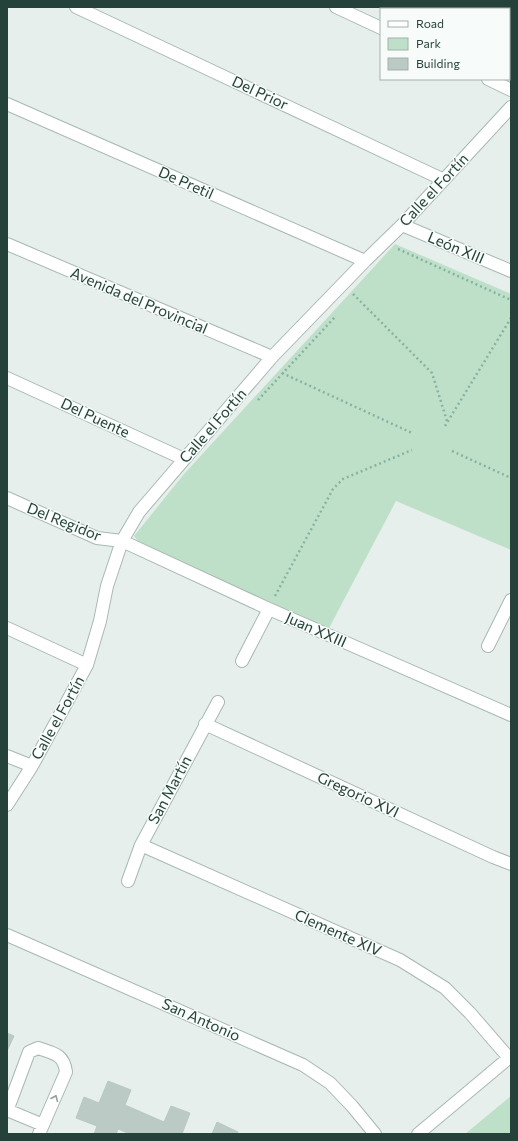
<svg xmlns="http://www.w3.org/2000/svg" width="518" height="1141" viewBox="0 0 518 1141" font-family="Commissioner,sans-serif">
  <rect width="100%" height="100%" fill="#e6efeb"/>
  <path fill="#bfe0c8" d="M 395,244 L 511,294 L 511,550 L 396,501 L 328,630 L 139,543 L 134,536 L 184,474 Z
    M 511,1096 L 511,1134 L 465,1134 Z"/>
  <path fill="#bbcac4" stroke="#b8c9c2" d="M 7,1033 L 14,1036 L 7,1051 Z
    M 108,1081 L 131,1090 L 125,1105 L 164,1122 L 171,1106 L 190,1113 L 182,1134 L 130,1134 L 118,1129 L 116,1134 L 94,1134 L 97,1126 L 76,1118 L 84,1097 L 99,1103 Z
    M 217,1122 L 238,1132 L 237,1134 L 212,1134 Z"/>
  <g fill="none" stroke-linecap="round" stroke-linejoin="round">
    <defs>
      <path id="minor" d="M 76,7 L 444,180
        M 336,7 L 381,28
        M 488,79 L 511,90
        M 7,104 L 365,261
        M 402,225 L 511,271
        M 7,244 L 272,357
        M 7,378 L 184,459
        M 7,498 L 97,538 L 122,541 L 269,609 L 511,715
        M 7,628 L 87,665
        M 488,646 L 511,600
        M 242,661 L 269,609
        M 205,724 L 493,857 L 511,864
        M 7,756 L 32,766
        M 7,805 L 32,766 L 87,665 L 100,621 L 107,586 L 122,541 L 139,512 L 272,357 L 365,261 L 402,225 L 511,107
        M 141,845 L 400,960 L 445,988 L 470,1013 L 509,1058
        M 128,881 L 141,845 L 218,702
        M 7,935 L 303,1065 L 330,1083 L 352,1106 L 375,1134
        M 7,1110 L 43,1125
        M 7,1111 L 29,1052 L 38,1048 C 53,1053 64,1054 66,1072 L 39,1134
        M 418,1134 L 511,1056"/>
    </defs>
    <use href="#minor" stroke="#a8b8b2" stroke-width="14"/>
    <path stroke="#86b3a5" stroke-width="2.5" stroke-dasharray="2 3" stroke-linecap="butt" d="M 398,249 L 511,300
      M 353,294 L 432,373 L 447,421
      M 282,373 L 412,433
      M 258,400 L 335,317
      M 445,426 L 511,318
      M 452,451 L 511,478
      M 275,596 L 333,489 L 343,479 L 412,450"/>
    <use href="#minor" stroke="#fff" stroke-width="12"/>
  </g>
  <defs><path id="oneway-chevron" d="M-2-3.5L2.5 0L-2 3.5" fill="none" stroke-width="1.6" stroke-linecap="round" stroke-linejoin="round"/></defs>
  <use stroke="#92a09c" href="#oneway-chevron" transform="translate(55 1098) rotate(-67)"/>
  <g text-anchor="middle" stroke-width="3" stroke-linejoin="round" paint-order="stroke">
    <g font-size="15" fill="#24423a" stroke="#f7fbf9">
      <text transform="translate(260 93) rotate(25)" y="5">Del Prior</text>
      <text transform="translate(186 183) rotate(24)" y="5">De Pretil</text>
      <text transform="translate(434 190) rotate(-47)" y="5">Calle el Fortín</text>
      <text transform="translate(456 248) rotate(23)" y="5">León XIII</text>
      <text transform="translate(139 301) rotate(23)" y="5">Avenida del Provincial</text>
      <text transform="translate(95 418) rotate(25)" y="5">Del Puente</text>
      <text transform="translate(213 426) rotate(-49)" y="5">Calle el Fortín</text>
      <text transform="translate(64 522) rotate(22)" y="5">Del Regidor</text>
      <text transform="translate(316 630) rotate(24)" y="5">Juan XXIII</text>
      <text transform="translate(58 718) rotate(-61)" y="5">Calle el Fortín</text>
      <text transform="translate(170 790) rotate(-62)" y="5">San Martín</text>
      <text transform="translate(358 795) rotate(25)" y="5">Gregorio XVI</text>
      <text transform="translate(338 933) rotate(24)" y="5">Clemente XIV</text>
      <text transform="translate(201 1020) rotate(24)" y="5">San Antonio</text>
    </g>
  </g>
  <rect width="518" height="1141" fill="none" stroke="#24423a" stroke-width="16"/>
  <rect x="380" y="8" width="130" height="72" fill="#f7fbf9" stroke="#a3b1ad"/>
  <rect x="388" y="21" width="20" height="6" fill="#ffffff" stroke="#a3b1ad"/>
  <text x="416" y="28" font-size="12" fill="#24423a">Road</text>
  <rect x="388" y="38" width="20" height="12" fill="#bfe0c8" stroke="#a3b1ad"/>
  <text x="416" y="48" font-size="12" fill="#24423a">Park</text>
  <rect x="388" y="58" width="20" height="12" fill="#bbcac4" stroke="#a3b1ad"/>
  <text x="416" y="68" font-size="12" fill="#24423a">Building</text>
</svg>
